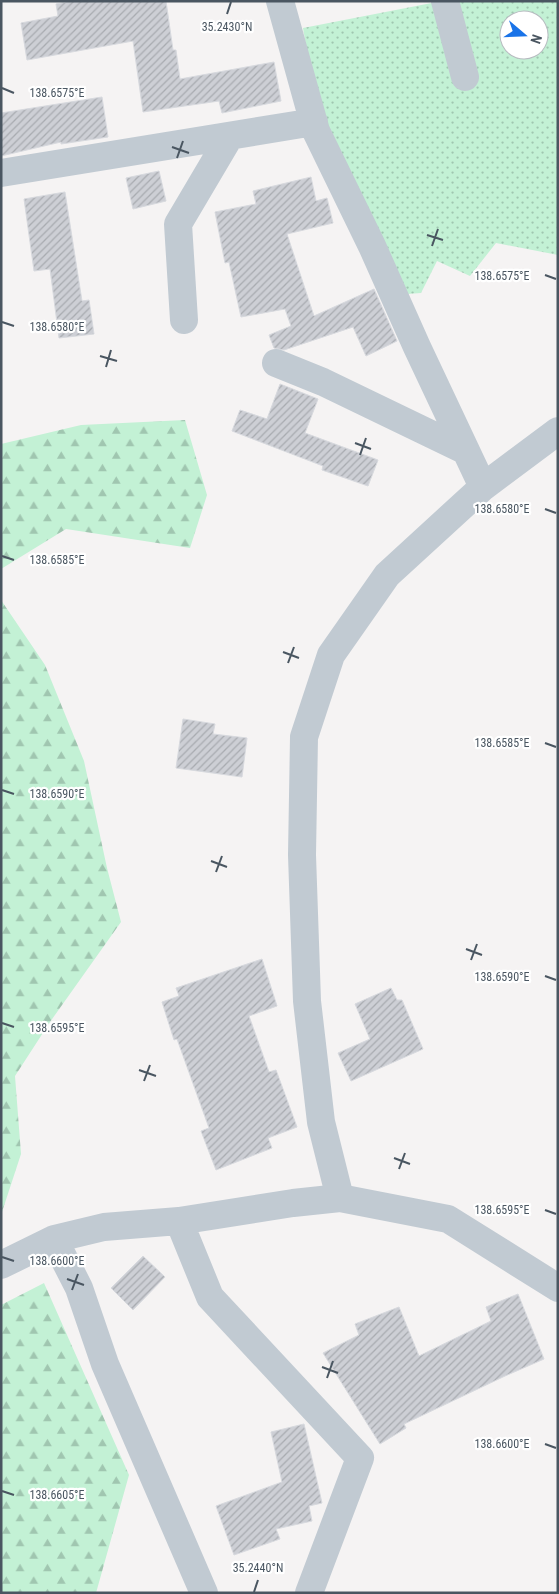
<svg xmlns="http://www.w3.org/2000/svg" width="559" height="1594" viewBox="0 0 559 1594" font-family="'Roboto Condensed',sans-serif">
  <defs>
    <pattern id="grass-dots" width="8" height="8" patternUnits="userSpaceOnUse" patternTransform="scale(1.25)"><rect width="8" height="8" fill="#c3f1d5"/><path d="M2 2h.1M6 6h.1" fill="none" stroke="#a0c6b0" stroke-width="1.8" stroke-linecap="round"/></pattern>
    <pattern id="forest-firs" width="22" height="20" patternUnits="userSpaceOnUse" patternTransform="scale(1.25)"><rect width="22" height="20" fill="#c3f1d5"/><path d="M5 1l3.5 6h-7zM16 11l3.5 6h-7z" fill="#a0c6b0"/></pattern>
    <pattern id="building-hatch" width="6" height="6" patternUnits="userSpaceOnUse" patternTransform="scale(1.25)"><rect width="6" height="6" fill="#cdcfd5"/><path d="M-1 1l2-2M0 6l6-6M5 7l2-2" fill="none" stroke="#a8abb0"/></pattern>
  </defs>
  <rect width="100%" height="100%" fill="#f5f3f3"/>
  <path fill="url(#grass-dots)" fill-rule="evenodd" d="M 442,1 L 558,1 L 558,255 L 496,243 L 470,276 L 437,261 L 421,293 L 407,294 L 323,146 L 303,28 ZM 509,20 L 539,20 L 539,50 L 509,50 Z"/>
  <path fill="url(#forest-firs)" d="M 185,420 L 207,495 L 190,548 L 66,529 L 1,569 L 1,444 L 81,425 Z
    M 1,600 L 45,665 L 84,761 L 107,868 L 121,922 L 50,1022 L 15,1076 L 21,1154 L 1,1215 Z
    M 44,1283 L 129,1475 L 96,1593 L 1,1593 L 1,1305 Z"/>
  <path fill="url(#building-hatch)" stroke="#d7d9de" d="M 72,1 L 166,1 L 173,50 L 176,50 L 180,79 L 274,62 L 281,101 L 222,113 L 219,101 L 143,112 L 133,41 L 27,60 L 21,23 L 58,16 L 56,4 Z
    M 102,97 L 108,137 L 61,144 L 61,142 L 1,156 L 1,113 Z
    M 159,171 L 166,201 L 133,209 L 126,178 Z
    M 311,177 L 316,201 L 327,198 L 333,223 L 287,234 L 314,316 L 374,289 L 397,341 L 366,356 L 353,327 L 284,350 L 274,348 L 269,335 L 291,326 L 285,309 L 241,317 L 229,262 L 225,263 L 215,212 L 256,204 L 253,191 Z
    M 65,192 L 82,301 L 89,300 L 94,334 L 59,338 L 50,269 L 34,271 L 24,199 Z
    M 280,384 L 318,399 L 305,433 L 378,460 L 368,486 L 322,470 L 323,466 L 232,431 L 240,410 L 267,419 Z
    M 183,719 L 215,724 L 213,734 L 247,738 L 242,777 L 176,768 Z
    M 262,959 L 277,1006 L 249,1016 L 269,1072 L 276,1070 L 297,1127 L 268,1138 L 272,1148 L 216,1170 L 201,1131 L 209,1128 L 177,1039 L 174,1040 L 162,1002 L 179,996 L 176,988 Z
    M 391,988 L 397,1000 L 402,1000 L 423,1049 L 351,1081 L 338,1053 L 370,1039 L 355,1004 Z
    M 143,1256 L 165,1277 L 133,1310 L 111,1288 Z
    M 518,1294 L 544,1359 L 505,1376 L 404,1424 L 406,1428 L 380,1444 L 323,1353 L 359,1335 L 355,1324 L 399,1307 L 419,1356 L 491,1321 L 486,1307 Z
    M 304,1424 L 322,1503 L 309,1506 L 312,1521 L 276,1529 L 280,1539 L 234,1555 L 216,1506 L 282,1482 L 271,1432 Z"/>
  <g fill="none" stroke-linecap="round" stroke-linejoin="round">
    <path stroke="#c1cad2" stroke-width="28" d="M 280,1 L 316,131 L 372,246 L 417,347 L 483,487
      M 445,1 L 465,77
      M 1,173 L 314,122
      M 184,320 L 178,224 L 230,136
      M 276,363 L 323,382 L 466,451
      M 340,1198 L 321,1122 L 307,1001 L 302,855 L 304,737 L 331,655 L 387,575 L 483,487 L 558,431
      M 179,1221 L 210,1297 L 360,1458 L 309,1593
      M 54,1239 L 79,1288 L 105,1364 L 204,1593
      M 1,1265 L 54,1239 L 104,1227 L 179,1221 L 293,1203 L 340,1198 L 448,1219 L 558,1288"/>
  </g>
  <path fill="none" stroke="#4a5661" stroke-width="2" d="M 227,14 L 231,2M 2,88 L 14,93M 172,147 L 189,153M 177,158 L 183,141M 427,235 L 443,240M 432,246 L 438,229M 545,275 L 556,279M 2,322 L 14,326M 100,356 L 117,361M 106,367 L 111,350M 355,443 L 371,449M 360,455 L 366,438M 545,509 L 556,513M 2,556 L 14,560M 283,652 L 299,658M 288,663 L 294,647M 545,743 L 556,747M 2,790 L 14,794M 211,861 L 227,867M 216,872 L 222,856M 466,949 L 482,955M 471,960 L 477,944M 545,976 L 556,980M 2,1023 L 14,1027M 139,1070 L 156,1076M 144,1081 L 150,1065M 394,1158 L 410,1164M 399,1169 L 405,1153M 545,1210 L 556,1214M 2,1257 L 14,1261M 67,1279 L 84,1285M 72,1290 L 78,1274M 322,1367 L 338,1373M 327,1378 L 333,1361M 545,1444 L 556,1448M 2,1491 L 14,1495M 254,1592 L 258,1580"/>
  <g font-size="12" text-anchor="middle" fill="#4a5661" stroke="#fff" stroke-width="4.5" stroke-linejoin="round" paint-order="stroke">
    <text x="227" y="31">35.2430°N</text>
    <text x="57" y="97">138.6575°E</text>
    <text x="502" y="280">138.6575°E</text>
    <text x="57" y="331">138.6580°E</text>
    <text x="502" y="513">138.6580°E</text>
    <text x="57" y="564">138.6585°E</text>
    <text x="502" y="747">138.6585°E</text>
    <text x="57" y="798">138.6590°E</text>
    <text x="502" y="981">138.6590°E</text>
    <text x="57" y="1032">138.6595°E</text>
    <text x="502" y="1214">138.6595°E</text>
    <text x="57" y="1265">138.6600°E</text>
    <text x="502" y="1448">138.6600°E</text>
    <text x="57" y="1499">138.6605°E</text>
    <text x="258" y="1572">35.2440°N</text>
  </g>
  <rect width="559" height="1594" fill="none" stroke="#4a5661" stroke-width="5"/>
  <g transform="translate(524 35) rotate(109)"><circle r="24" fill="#ffffff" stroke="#b7bbc0"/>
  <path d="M0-4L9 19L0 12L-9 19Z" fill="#1a73e8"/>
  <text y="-8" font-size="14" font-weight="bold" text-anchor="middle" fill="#4a5661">N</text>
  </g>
</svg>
